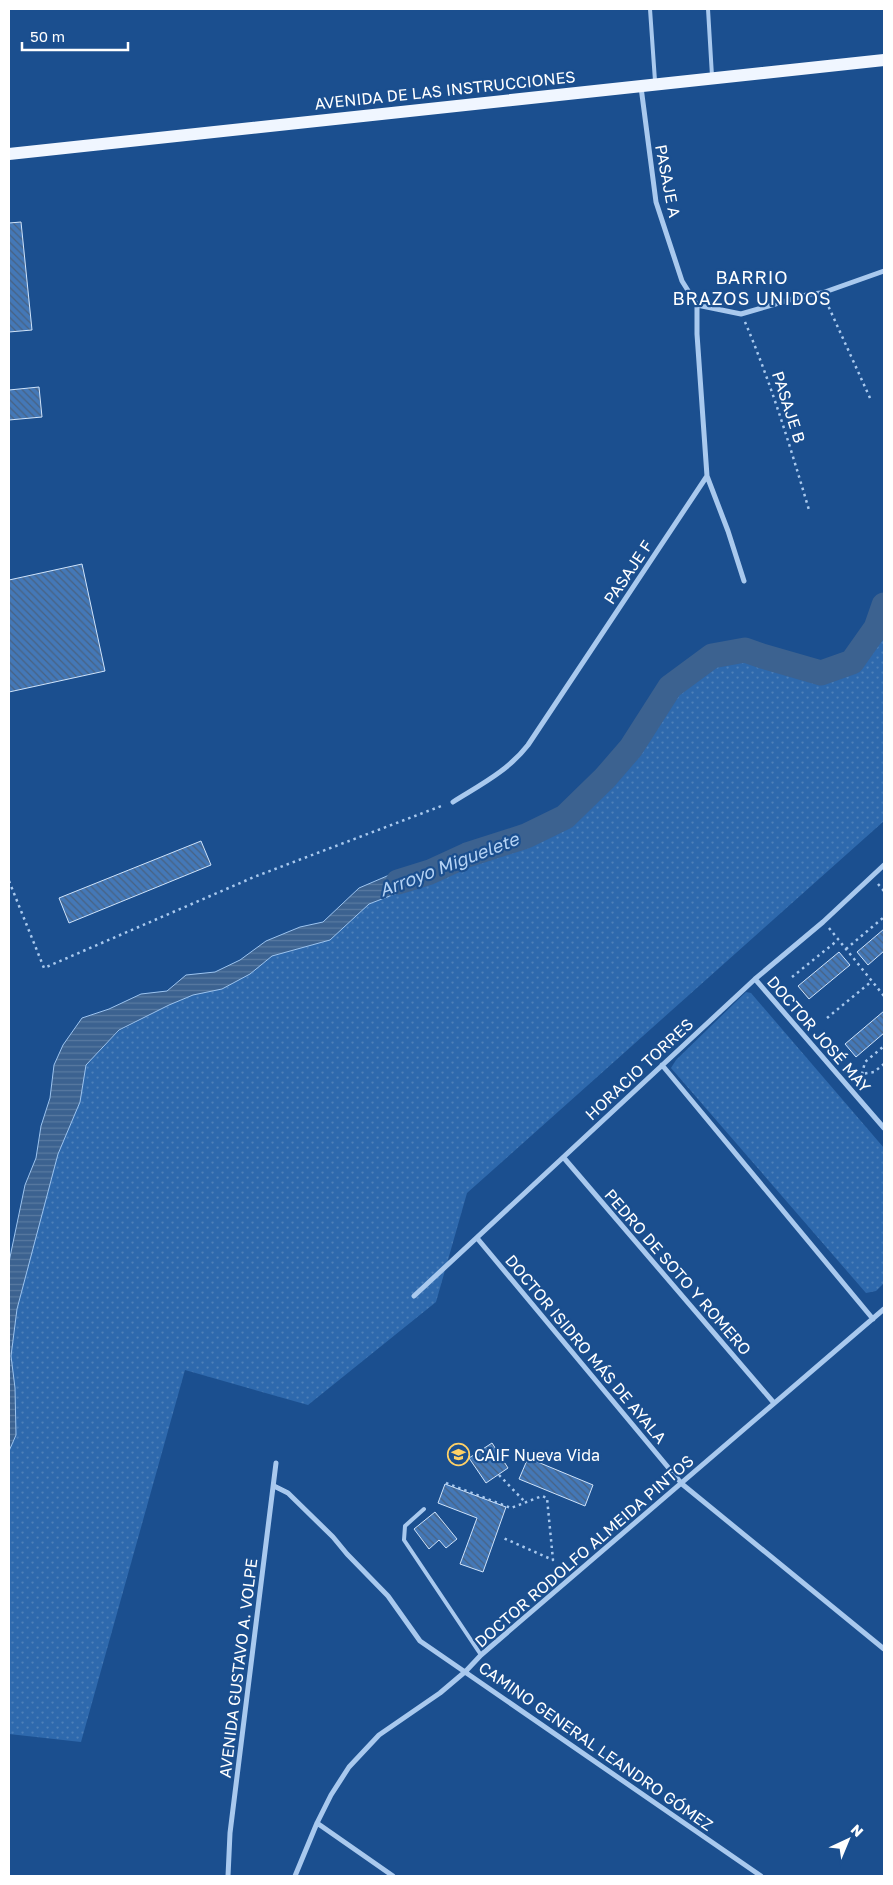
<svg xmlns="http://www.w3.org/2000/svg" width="893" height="1885" viewBox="0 0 893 1885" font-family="'Golos Text',sans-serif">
  <defs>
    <pattern id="grass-dots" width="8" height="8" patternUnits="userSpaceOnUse" patternTransform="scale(1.25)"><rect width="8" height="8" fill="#2e69ad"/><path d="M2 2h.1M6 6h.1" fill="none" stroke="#4d80b9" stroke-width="1.8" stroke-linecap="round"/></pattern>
    <pattern id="water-rules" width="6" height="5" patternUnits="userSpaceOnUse" patternTransform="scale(1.25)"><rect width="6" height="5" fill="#3c6290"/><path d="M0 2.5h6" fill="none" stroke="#597aa1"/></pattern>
    <pattern id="building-back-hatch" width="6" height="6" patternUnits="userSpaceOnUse" patternTransform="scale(1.25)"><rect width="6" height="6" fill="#4478b7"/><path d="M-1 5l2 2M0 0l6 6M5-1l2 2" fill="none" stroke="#486282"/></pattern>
  </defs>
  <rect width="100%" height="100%" fill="#1b4f8f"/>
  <path fill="url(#grass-dots)" d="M 884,605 L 884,821 L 467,1193 L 436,1302 L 308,1405 L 185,1370 L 81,1742 L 9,1734 L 9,1451 L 16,1435 L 15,1388 L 11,1356 L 17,1309 L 36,1235 L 58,1154 L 80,1102 L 86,1065 L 119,1031 L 169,1005 L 193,995 L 222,989 L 250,974 L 272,956 L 330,940 L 369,904 L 413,887 L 430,872 L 467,855 L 526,836 L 565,817 L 605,778 L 631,748 L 670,687 L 712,656 L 745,650 L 762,656 L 821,673 L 852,661 L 876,628 Z
    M 746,992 L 751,993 L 884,1148 L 884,1283 L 876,1291 L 866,1293 L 671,1068 L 676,1060 Z"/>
  <path fill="url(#water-rules)" stroke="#9cc4f0" d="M 430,872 L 413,887 L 369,904 L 330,940 L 272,956 L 250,974 L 222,989 L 193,995 L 169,1005 L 119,1030 L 86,1065 L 80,1102 L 58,1154 L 17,1309 L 11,1356 L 15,1388 L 16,1435 L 9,1451 L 9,1262 L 25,1185 L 36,1158 L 41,1126 L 50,1098 L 54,1065 L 63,1045 L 82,1018 L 109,1009 L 141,994 L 167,991 L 186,975 L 215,972 L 240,960 L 266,941 L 300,927 L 323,922 L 359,888 L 394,873 Z"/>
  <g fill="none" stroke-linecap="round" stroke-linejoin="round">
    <path stroke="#3c6290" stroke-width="25" d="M 398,882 L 430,872 L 467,855 L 526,836 L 565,817 L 605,778 L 631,748 L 670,687 L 712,656 L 745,650 L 762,656 L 821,673 L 852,662 L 876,628 L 884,605"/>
  </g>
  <path fill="url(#building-back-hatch)" stroke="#cfe3fa" d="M 21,222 L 32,330 L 9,332 L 9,223 Z
    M 39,387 L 42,417 L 9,420 L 9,390 Z
    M 82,564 L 105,671 L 9,692 L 9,580 Z
    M 201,841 L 211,865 L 69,923 L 59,898 Z
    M 884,929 L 884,951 L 868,965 L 857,952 Z
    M 839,952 L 850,965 L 809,999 L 798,986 Z
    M 884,1011 L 884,1033 L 856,1057 L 845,1044 Z
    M 492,1443 L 508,1468 L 486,1483 L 469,1458 Z
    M 528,1458 L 593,1485 L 585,1506 L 519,1479 Z
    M 445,1484 L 506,1507 L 483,1572 L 460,1564 L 477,1518 L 438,1503 Z
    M 435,1512 L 457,1539 L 446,1548 L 439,1540 L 429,1549 L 414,1529 Z"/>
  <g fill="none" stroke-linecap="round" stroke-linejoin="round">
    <path stroke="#a9c9ee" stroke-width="2.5" stroke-dasharray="2.5 4" stroke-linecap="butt" d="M 826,301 L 870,398
      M 745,322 C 771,383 790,446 809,510
      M 9,881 L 44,968 L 254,877 L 444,805
      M 878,884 L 884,891
      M 829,928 L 884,996
      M 846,949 L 884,917
      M 792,977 L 838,940
      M 827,1018 L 872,981
      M 862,1074 L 865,1062 L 884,1046
      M 854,1080 L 862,1074 L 874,1072 L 884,1064
      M 499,1475 L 525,1502
      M 446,1483 L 511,1508 L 542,1496 L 547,1498 L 553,1560 L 501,1537"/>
    <path stroke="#a9c9ee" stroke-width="4" d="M 650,9 L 655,81
      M 708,9 L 712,76
      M 424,1509 L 405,1526 L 404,1540 L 481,1655"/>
    <path stroke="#a9c9ee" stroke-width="5" d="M 641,87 L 656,202 L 682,281 L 697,305
      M 697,305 L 741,314 L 810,294 L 822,293 L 884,271
      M 707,476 L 728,531 L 744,581
      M 453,802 C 480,785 508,771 528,745 L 707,476 L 697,334 L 697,305
      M 755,979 L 884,1128
      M 662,1065 L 873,1319
      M 564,1158 L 774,1403
      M 477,1238 L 682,1484 L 884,1649
      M 414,1296 L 755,979 L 823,922 L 884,865
      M 274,1486 L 288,1493 L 333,1537 L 347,1554 L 388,1596 L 420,1641 L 761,1876
      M 317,1823 L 393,1876
      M 228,1876 L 230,1833 L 276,1463
      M 295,1876 L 317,1823 L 331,1795 L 349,1767 L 379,1735 L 440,1693 L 466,1671 L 481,1655 L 884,1309"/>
    <path stroke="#f0f6ff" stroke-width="12" d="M 9,154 L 884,60"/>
  </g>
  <defs>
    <symbol id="school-ring" viewBox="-11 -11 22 22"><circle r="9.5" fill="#1b4f8f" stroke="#ffd166" stroke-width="1.5"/><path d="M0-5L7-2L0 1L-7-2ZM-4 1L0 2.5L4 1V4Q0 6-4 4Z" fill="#ffd166"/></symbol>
  </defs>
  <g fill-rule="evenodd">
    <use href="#school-ring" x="446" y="1442" width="25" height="25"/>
  </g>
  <g text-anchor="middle" stroke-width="4.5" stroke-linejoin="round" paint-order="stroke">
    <g font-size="16" fill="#fff" stroke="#1b4f8f">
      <text transform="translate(445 90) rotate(-6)" y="6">AVENIDA DE LAS INSTRUCCIONES</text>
      <text transform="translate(668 181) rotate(79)" y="6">PASAJE A</text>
      <text transform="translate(789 407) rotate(72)" y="6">PASAJE B</text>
      <text transform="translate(628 572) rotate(-56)" y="6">PASAJE F</text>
      <text transform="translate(819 1034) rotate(49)" y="6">DOCTOR JOSÉ MAY</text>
      <text transform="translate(639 1069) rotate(-43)" y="6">HORACIO TORRES</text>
      <text transform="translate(678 1272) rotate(49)" y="6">PEDRO DE SOTO Y ROMERO</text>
      <text transform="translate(586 1349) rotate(50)" y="6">DOCTOR ISIDRO MÁS DE AYALA</text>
      <text transform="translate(584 1551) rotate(-41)" y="6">DOCTOR RODOLFO ALMEIDA PINTOS</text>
      <text transform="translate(238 1668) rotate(-83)" y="6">AVENIDA GUSTAVO A. VOLPE</text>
      <text transform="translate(596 1746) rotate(35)" y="6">CAMINO GENERAL LEANDRO GÓMEZ</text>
    </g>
    <g font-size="16" fill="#fff" stroke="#1b4f8f" text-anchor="start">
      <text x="474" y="1461">CAIF Nueva Vida</text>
    </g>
    <g font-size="18" letter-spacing="1" fill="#fff" stroke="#1b4f8f">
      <text x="752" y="284">BARRIO<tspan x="752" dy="21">BRAZOS UNIDOS</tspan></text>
    </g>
    <g font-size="18" font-style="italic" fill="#b5d3f5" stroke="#1b4f8f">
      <text transform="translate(449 865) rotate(-21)" y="6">Arroyo Miguelete</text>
    </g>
  </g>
  <rect width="893" height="1885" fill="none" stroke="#ffffff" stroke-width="20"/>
  <g transform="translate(848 1840) rotate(44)" stroke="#1b4f8f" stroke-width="4" paint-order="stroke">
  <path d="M0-4L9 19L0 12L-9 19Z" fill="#ffffff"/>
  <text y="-8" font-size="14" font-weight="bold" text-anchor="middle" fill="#ffffff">N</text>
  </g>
  <path d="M22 42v8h106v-8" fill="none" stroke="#ffffff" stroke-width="2.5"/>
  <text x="30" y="42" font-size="15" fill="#ffffff" stroke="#1b4f8f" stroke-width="4" paint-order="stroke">50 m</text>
</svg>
